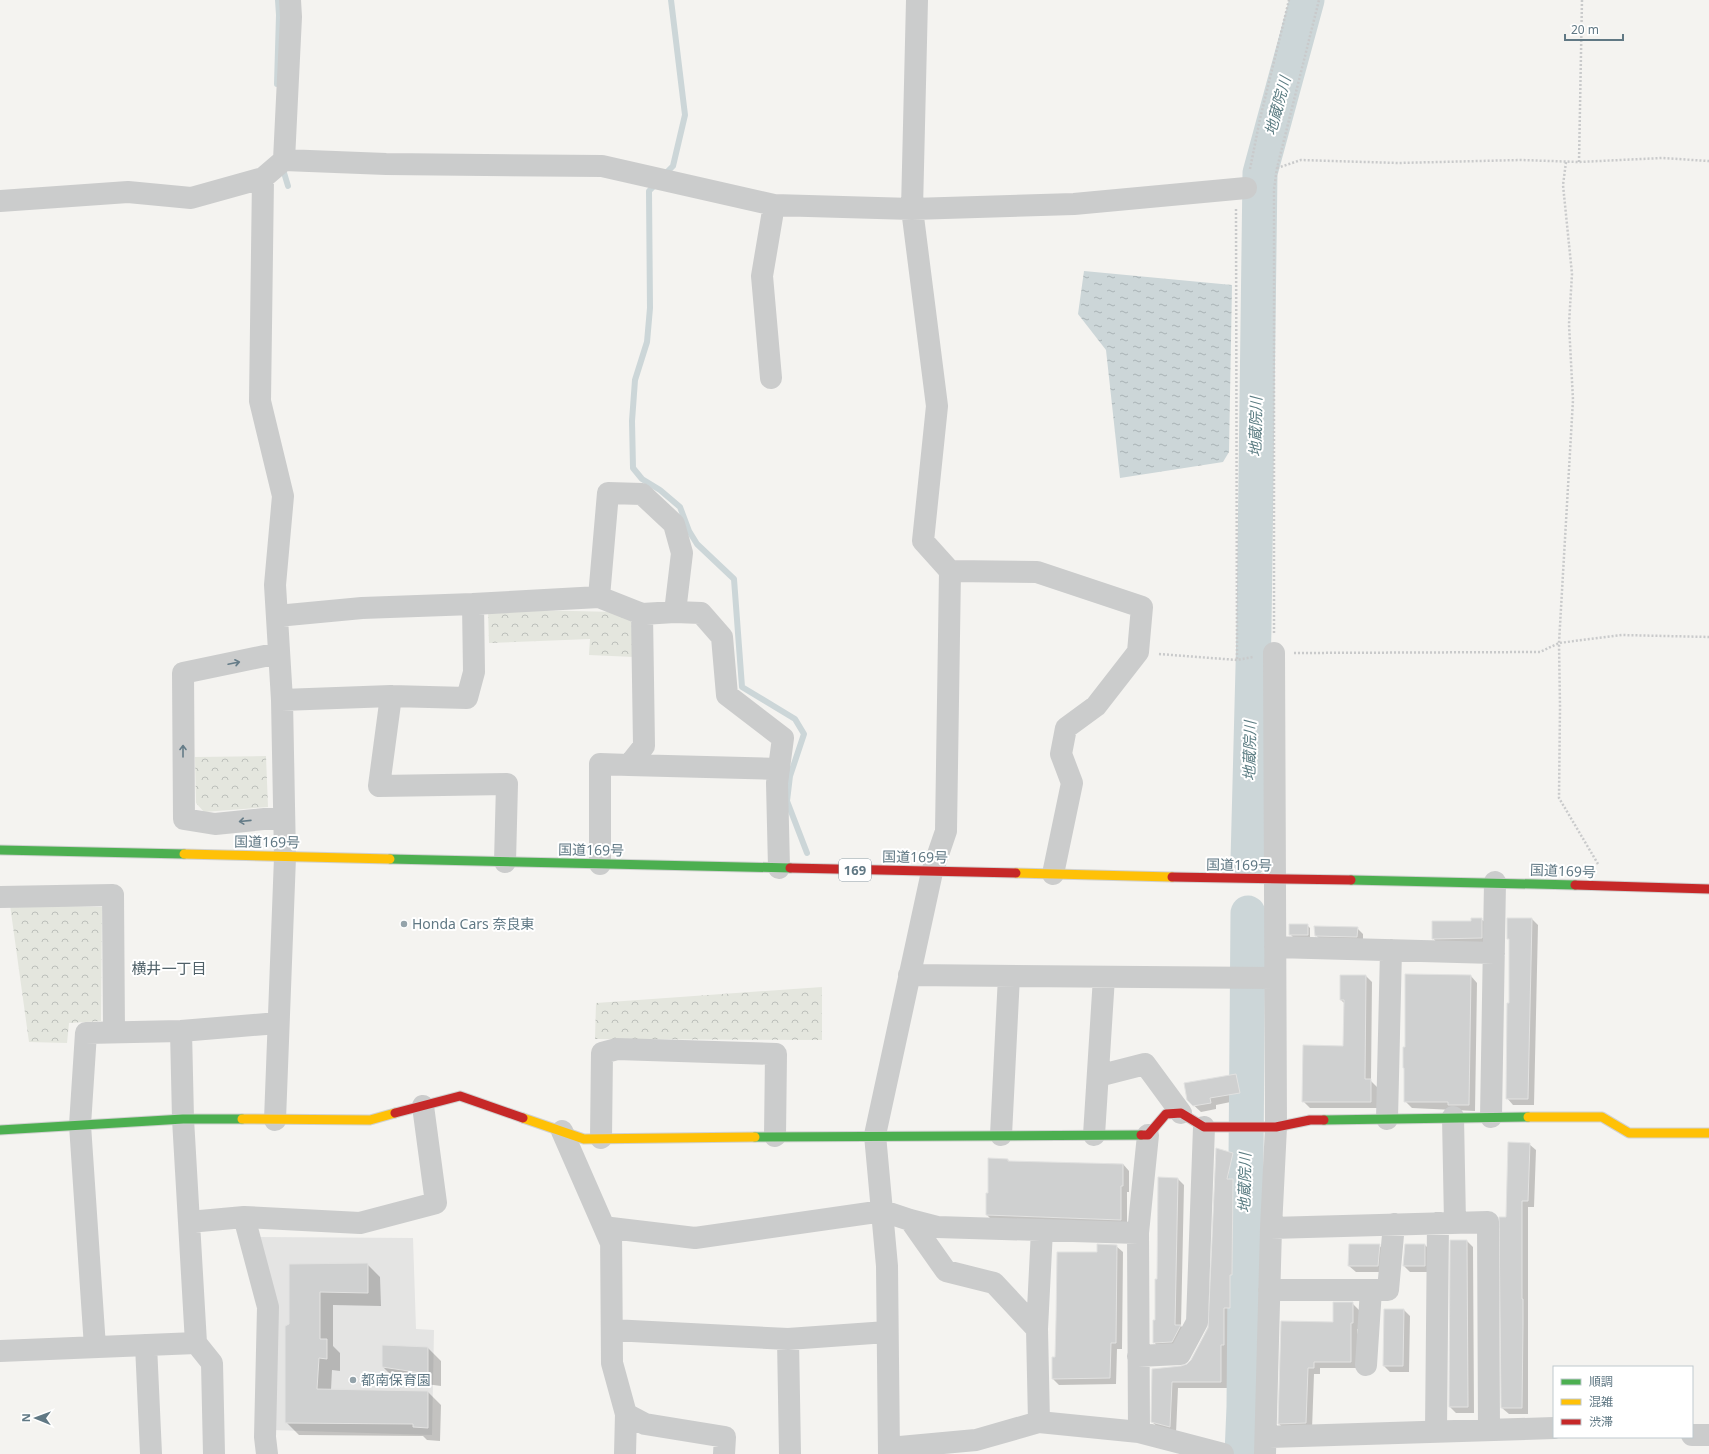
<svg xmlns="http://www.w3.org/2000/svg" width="1709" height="1454" viewBox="0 0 1709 1454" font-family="'Noto Sans','Noto Sans JP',sans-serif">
  <defs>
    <pattern id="park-crowns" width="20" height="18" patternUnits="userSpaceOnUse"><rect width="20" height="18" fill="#e4e6de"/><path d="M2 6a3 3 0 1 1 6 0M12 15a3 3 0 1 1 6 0" fill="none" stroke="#bcbfba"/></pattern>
    <pattern id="water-ripples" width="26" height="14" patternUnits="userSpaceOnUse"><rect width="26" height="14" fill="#ccd6d8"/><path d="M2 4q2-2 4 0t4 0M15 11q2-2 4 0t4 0" fill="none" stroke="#a9b2b5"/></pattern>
  </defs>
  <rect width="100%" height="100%" fill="#f4f3f0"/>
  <path fill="#e4e4e3" d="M 259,1237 L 413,1238 L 416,1329 L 434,1330 L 432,1435 L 271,1430 Z"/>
  <path fill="url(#park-crowns)" d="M 488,609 L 616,612 L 631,620 L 634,657 L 589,655 L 590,639 L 489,643 Z
    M 266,756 L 268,807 L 204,812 L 196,803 L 195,757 Z
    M 10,905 L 102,907 L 101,1021 L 69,1023 L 67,1043 L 29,1042 Z
    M 822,987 L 822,1040 L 595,1039 L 596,1003 Z"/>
  <path fill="url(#water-ripples)" d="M 1084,271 L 1232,285 L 1229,452 L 1223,462 L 1120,478 L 1106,350 L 1078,314 Z"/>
  <path fill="#0003" d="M 1481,919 L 1487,924 L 1486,943 L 1438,944 L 1433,938 Z
    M 1532,919 L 1538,925 L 1534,1105 L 1513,1105 L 1507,1098 L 1510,1004 L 1510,940 L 1508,938 Z
    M 1307,925 L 1310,928 L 1310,938 L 1293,937 L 1290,934 Z
    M 1357,928 L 1363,934 L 1363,943 L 1322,942 L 1316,935 Z
    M 1341,976 L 1366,976 L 1372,982 L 1371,1081 L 1377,1087 L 1377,1108 L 1310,1108 L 1303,1101 L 1344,1047 L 1345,1004 L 1341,1000 Z
    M 1471,976 L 1477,983 L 1475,1111 L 1412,1108 L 1405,1101 Z
    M 1236,1075 L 1242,1081 L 1245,1099 L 1216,1105 L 1216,1109 L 1201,1112 L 1188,1100 Z
    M 1529,1144 L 1536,1150 L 1534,1207 L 1528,1207 L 1528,1414 L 1509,1414 L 1502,1408 L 1507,1218 Z
    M 1217,1150 L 1233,1154 L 1239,1160 L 1234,1181 L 1239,1186 L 1238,1281 L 1235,1281 L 1235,1314 L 1230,1314 L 1230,1351 L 1227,1351 L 1227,1388 L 1178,1388 L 1176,1433 L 1159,1428 L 1152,1422 L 1153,1370 L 1188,1365 L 1192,1360 L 1210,1323 Z
    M 1008,1160 L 1010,1162 L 1123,1164 L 1129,1171 L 1129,1192 L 1127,1192 L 1127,1226 L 993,1221 L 987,1215 L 989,1194 Z
    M 1178,1179 L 1184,1185 L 1181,1326 L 1187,1332 L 1179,1348 L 1160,1349 L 1154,1342 L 1158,1280 Z
    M 1467,1241 L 1473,1247 L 1474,1413 L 1456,1413 L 1450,1407 Z
    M 1379,1245 L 1385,1252 L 1384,1272 L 1356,1272 L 1349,1266 Z
    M 1425,1245 L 1431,1251 L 1431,1272 L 1410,1272 L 1404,1266 Z
    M 1116,1246 L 1123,1252 L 1122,1349 L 1117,1349 L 1116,1384 L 1059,1385 L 1053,1379 L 1056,1358 L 1098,1253 Z
    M 367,1264 L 380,1277 L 381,1306 L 333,1305 L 333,1346 L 340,1353 L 340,1371 L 332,1370 L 331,1390 L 428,1392 L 441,1405 L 440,1441 L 427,1440 L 423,1436 L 299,1435 L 286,1422 L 290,1325 L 290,1265 Z
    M 1353,1304 L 1359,1310 L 1359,1329 L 1357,1329 L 1357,1368 L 1320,1368 L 1320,1374 L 1314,1374 L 1312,1429 L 1286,1430 L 1279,1424 L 1282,1322 L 1334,1323 Z
    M 1404,1310 L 1410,1316 L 1409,1372 L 1390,1372 L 1384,1366 Z
    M 428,1348 L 441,1361 L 441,1386 L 396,1380 L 383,1367 Z"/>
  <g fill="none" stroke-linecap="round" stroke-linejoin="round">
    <path stroke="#ccd6d8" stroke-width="6" d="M 277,84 L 279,15 L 278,0
      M 282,166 L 288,186
      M 664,175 L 673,166 L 685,115 L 671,0
      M 657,183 L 649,191 L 650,308 L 647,342 L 635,380 L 632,421 L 633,468 L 642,479 L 660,490 L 680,507 L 689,531 L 697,544 L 734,579 L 742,687 L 795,719 L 804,734 L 790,776 L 787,801 L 807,853"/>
    <path stroke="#ccd6d8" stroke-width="35" d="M 1248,861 L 1254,629 L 1260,173 L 1307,0
      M 1242,1454 L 1244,1407 L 1248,913"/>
  </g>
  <path fill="#cfd0d0" stroke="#e2e2e1" d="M 1471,918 L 1482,918 L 1482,938 L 1432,939 L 1432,921 L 1471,921 Z
    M 1507,918 L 1532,918 L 1528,1099 L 1506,1099 L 1507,1003 L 1509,1003 L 1509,939 L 1507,939 Z
    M 1289,924 L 1308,924 L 1308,935 L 1289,935 Z
    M 1314,926 L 1358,927 L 1357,937 L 1315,936 Z
    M 1405,974 L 1471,975 L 1469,1105 L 1448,1105 L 1448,1102 L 1404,1102 L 1404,1068 L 1403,1068 L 1403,1047 L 1405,1047 Z
    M 1340,975 L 1366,975 L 1365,1079 L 1371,1079 L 1371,1102 L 1302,1102 L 1303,1045 L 1343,1046 L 1344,1000 L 1340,1000 Z
    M 1236,1074 L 1240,1093 L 1210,1098 L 1211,1103 L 1193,1106 L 1187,1100 L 1184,1083 Z
    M 1508,1142 L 1530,1143 L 1528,1201 L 1522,1201 L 1522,1299 L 1523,1299 L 1523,1325 L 1522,1408 L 1501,1408 L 1499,1217 L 1506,1217 Z
    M 1216,1148 L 1233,1153 L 1227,1179 L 1233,1179 L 1232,1275 L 1230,1275 L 1230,1308 L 1224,1308 L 1224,1345 L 1221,1345 L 1221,1382 L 1172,1382 L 1170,1427 L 1151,1422 L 1152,1369 L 1181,1366 L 1187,1364 L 1191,1360 L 1208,1328 Z
    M 988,1158 L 1008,1159 L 1008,1161 L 1123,1164 L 1123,1186 L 1121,1186 L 1121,1220 L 986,1215 L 986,1193 L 988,1193 Z
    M 1158,1177 L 1178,1178 L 1175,1325 L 1181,1325 L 1172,1342 L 1153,1343 L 1153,1320 L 1155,1320 L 1155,1279 L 1157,1279 Z
    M 1450,1240 L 1467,1240 L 1468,1407 L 1449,1407 Z
    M 1097,1244 L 1117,1245 L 1116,1343 L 1111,1343 L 1110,1378 L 1052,1379 L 1052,1357 L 1055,1357 L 1056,1320 L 1057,1252 L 1097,1252 Z
    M 1349,1244 L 1380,1244 L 1378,1266 L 1348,1266 Z
    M 1405,1244 L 1425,1244 L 1425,1266 L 1403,1266 Z
    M 368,1263 L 368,1293 L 320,1292 L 320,1339 L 327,1339 L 327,1359 L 319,1358 L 317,1389 L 428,1391 L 428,1428 L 413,1427 L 413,1424 L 285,1423 L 285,1326 L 289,1324 L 289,1264 Z
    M 1333,1302 L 1353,1302 L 1353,1323 L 1351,1323 L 1351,1362 L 1314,1362 L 1314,1368 L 1308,1368 L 1306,1423 L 1278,1424 L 1281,1321 L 1333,1322 Z
    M 1384,1309 L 1404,1309 L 1403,1366 L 1383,1366 Z
    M 382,1345 L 428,1347 L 428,1374 L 382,1367 Z"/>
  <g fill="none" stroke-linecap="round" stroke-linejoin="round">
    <defs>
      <path id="fast" d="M 0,850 L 184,854
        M 390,859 L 790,868
        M 1351,880 L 1575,885
        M 1324,1120 L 1528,1117
        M 0,1130 L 183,1119 L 242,1119
        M 755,1137 L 1141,1135"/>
      <path id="slow" d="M 184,854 L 390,859
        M 1016,873 L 1172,877
        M 1528,1117 L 1602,1117 L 1629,1133 L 1709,1133
        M 523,1118 L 584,1139 L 755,1137
        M 242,1119 L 370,1120 L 395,1113"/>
      <path id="jam" d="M 790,868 L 1016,873
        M 1172,877 L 1351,880
        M 1575,885 L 1709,889
        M 395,1113 L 460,1096 L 523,1118
        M 1141,1135 L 1148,1135 L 1166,1114 L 1181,1113 L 1204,1127 L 1276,1127 L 1310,1120 L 1324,1120"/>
    </defs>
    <use href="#fast" stroke="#d0d1d0" stroke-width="11"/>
    <use href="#slow" stroke="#d0d1d0" stroke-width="11"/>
    <use href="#jam" stroke="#d0d1d0" stroke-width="11"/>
    <path stroke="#c9cacb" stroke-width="2.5" stroke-dasharray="2 2" stroke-linecap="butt" d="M 1566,162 L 1563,185 L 1572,274 L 1569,324 L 1573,400 L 1559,643 L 1560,707 L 1559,798 L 1598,864
      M 1579,162 L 1582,0
      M 1277,168 L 1301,160 L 1398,163 L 1521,160 L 1579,162 L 1662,158 L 1709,161
      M 1250,169 L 1260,119 L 1289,0
      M 1236,209 L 1237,660
      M 1274,633 L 1274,189 L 1277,168 L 1319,0
      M 1294,653 L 1540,652 L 1559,643 L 1622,635 L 1709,637
      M 1159,654 L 1237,660 L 1253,657"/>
    <path stroke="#cbcccc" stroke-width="22" d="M 284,160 L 291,17 L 290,0
      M 263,178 L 260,401 L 283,496 L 275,585 L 282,700 L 285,857 L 275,1120
      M 0,201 L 128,192 L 191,198 L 263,178 L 284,160 L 386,164 L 602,166 L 774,205 L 912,209 L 1074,204 L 1246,188
      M 771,378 L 762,276 L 774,205
      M 950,571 L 1037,572 L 1142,607 L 1138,652 L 1096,706 L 1066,728 L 1061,754 L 1072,783 L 1053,874
      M 599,597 L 608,493 L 642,494 L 674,524 L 682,553 L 675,612
      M 277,616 L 362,608 L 473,604
      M 279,653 L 183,673 L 184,819 L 215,824 L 284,817
      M 391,696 L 379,786 L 507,784 L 505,862
      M 282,700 L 391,696 L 467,698 L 474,672 L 473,604 L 599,597 L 642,614 L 675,612 L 701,613 L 722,637 L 727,695 L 783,738 L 777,783 L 779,868
      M 629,765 L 779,769
      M 600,864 L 600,764 L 629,765 L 644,746 L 642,614
      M 0,897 L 113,895 L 114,1032
      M 1275,947 L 1494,953
      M 909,975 L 1275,978
      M 1098,1076 L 1145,1064 L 1181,1113
      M 1453,1117 L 1455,1223
      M 1491,1117 L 1495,882
      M 1387,1119 L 1391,950
      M 562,1131 L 611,1243
      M 1001,1135 L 1009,976
      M 1094,1135 L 1104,977
      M 601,1138 L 602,1053 L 617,1049 L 776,1054 L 775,1136
      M 244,1217 L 268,1307 L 265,1437 L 267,1454
      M 910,1220 L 946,1271 L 994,1283 L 1037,1329 L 1039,1422
      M 189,1222 L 244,1217 L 360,1223 L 436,1203 L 423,1106
      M 1271,1228 L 1488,1222 L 1489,1430
      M 1269,1290 L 1388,1290 L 1394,1224
      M 1037,1329 L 1042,1230
      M 612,1330 L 788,1339 L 887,1332
      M 788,1339 L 790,1454
      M 196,1343 L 212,1363 L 214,1454
      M 146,1345 L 151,1454
      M 95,1347 L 80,1125 L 86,1033 L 181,1031 L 278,1023
      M 0,1351 L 196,1343 L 183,1119 L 181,1031
      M 1138,1356 L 1180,1354 L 1197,1322 L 1204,1127
      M 1366,1365 L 1371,1290
      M 1436,1431 L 1438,1223
      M 1139,1432 L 1138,1233 L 1148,1135
      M 1692,1435 L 1709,1435
      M 1266,1437 L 1554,1428
      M 889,1448 L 976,1440 L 1039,1422 L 1139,1432 L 1223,1454
      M 625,1454 L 626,1414
      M 724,1454 L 725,1437 L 645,1424 L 626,1414 L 612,1363 L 611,1228 L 695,1238 L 883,1211 L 910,1220 L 937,1227 L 1138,1233
      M 889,1454 L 887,1266 L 875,1135 L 932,872 L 946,831 L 950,571 L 923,541 L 937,406 L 912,209 L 917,0
      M 1265,1454 L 1271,1228 L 1276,1127 L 1274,653"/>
    <use href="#fast" stroke="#4caf50" stroke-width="9"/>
    <use href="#slow" stroke="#ffc107" stroke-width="9"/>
    <use href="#jam" stroke="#c62828" stroke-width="9"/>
  </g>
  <defs><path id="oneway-shaft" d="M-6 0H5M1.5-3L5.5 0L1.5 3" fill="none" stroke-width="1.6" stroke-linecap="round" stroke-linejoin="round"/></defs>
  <g stroke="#657c88">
    <use href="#oneway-shaft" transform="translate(234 663) rotate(-12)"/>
    <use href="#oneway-shaft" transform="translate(183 751) rotate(-90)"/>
    <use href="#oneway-shaft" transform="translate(245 821) rotate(174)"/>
  </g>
  <g fill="#94a3aa" stroke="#fff" stroke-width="1.5">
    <circle cx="404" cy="924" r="4"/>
    <circle cx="353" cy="1380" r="4"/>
  </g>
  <g text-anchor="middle" stroke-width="4" stroke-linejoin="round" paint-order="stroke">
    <rect fill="#fff" stroke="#90a0a9" stroke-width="1" x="839" y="859" width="32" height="22" rx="3"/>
    <g font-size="13" font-weight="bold" fill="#607884">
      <text x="855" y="875">169</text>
    </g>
    <g font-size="14" fill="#607884" stroke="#fff">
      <text transform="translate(267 842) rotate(1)" y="5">国道169号</text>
      <text transform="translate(591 850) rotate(1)" y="5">国道169号</text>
      <text transform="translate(915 857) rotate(1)" y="5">国道169号</text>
      <text transform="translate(1239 865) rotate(1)" y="5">国道169号</text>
      <text transform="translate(1563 871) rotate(2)" y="5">国道169号</text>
    </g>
    <g font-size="14" fill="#607884" stroke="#fff" text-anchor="start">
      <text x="412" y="929">Honda Cars 奈良東</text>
      <text x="361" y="1385">都南保育園</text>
    </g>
    <g font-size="15" font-style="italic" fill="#5b7c82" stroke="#fff">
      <text transform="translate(1278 106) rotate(-75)" y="5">地蔵院川</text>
      <text transform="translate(1256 427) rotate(-89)" y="5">地蔵院川</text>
      <text transform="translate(1250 751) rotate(-89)" y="5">地蔵院川</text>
      <text transform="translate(1245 1183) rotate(-89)" y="5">地蔵院川</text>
    </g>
    <g font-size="15" fill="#4f6068" stroke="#fff">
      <text x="169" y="974">横井一丁目</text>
    </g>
  </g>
  <rect x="1553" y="1366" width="140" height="72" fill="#ffffff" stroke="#bfc9ce"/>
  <rect x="1561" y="1379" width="20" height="6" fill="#4caf50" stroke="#bfc9ce"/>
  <text x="1589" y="1386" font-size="12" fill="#607884">順調</text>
  <rect x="1561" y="1399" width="20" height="6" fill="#ffc107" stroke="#bfc9ce"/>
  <text x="1589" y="1406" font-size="12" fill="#607884">混雑</text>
  <rect x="1561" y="1419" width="20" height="6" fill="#c62828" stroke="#bfc9ce"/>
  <text x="1589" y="1426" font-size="12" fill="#607884">渋滞</text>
  <g transform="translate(36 1418) rotate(271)" stroke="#ffffff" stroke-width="3" paint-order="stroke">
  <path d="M0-3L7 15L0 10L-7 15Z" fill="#607884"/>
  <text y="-6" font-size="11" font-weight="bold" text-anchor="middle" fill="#607884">N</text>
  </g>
  <path d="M1565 34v6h58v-6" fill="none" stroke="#607884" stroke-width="2"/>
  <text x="1571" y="34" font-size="12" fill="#607884" stroke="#ffffff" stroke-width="3" paint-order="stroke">20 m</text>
</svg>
